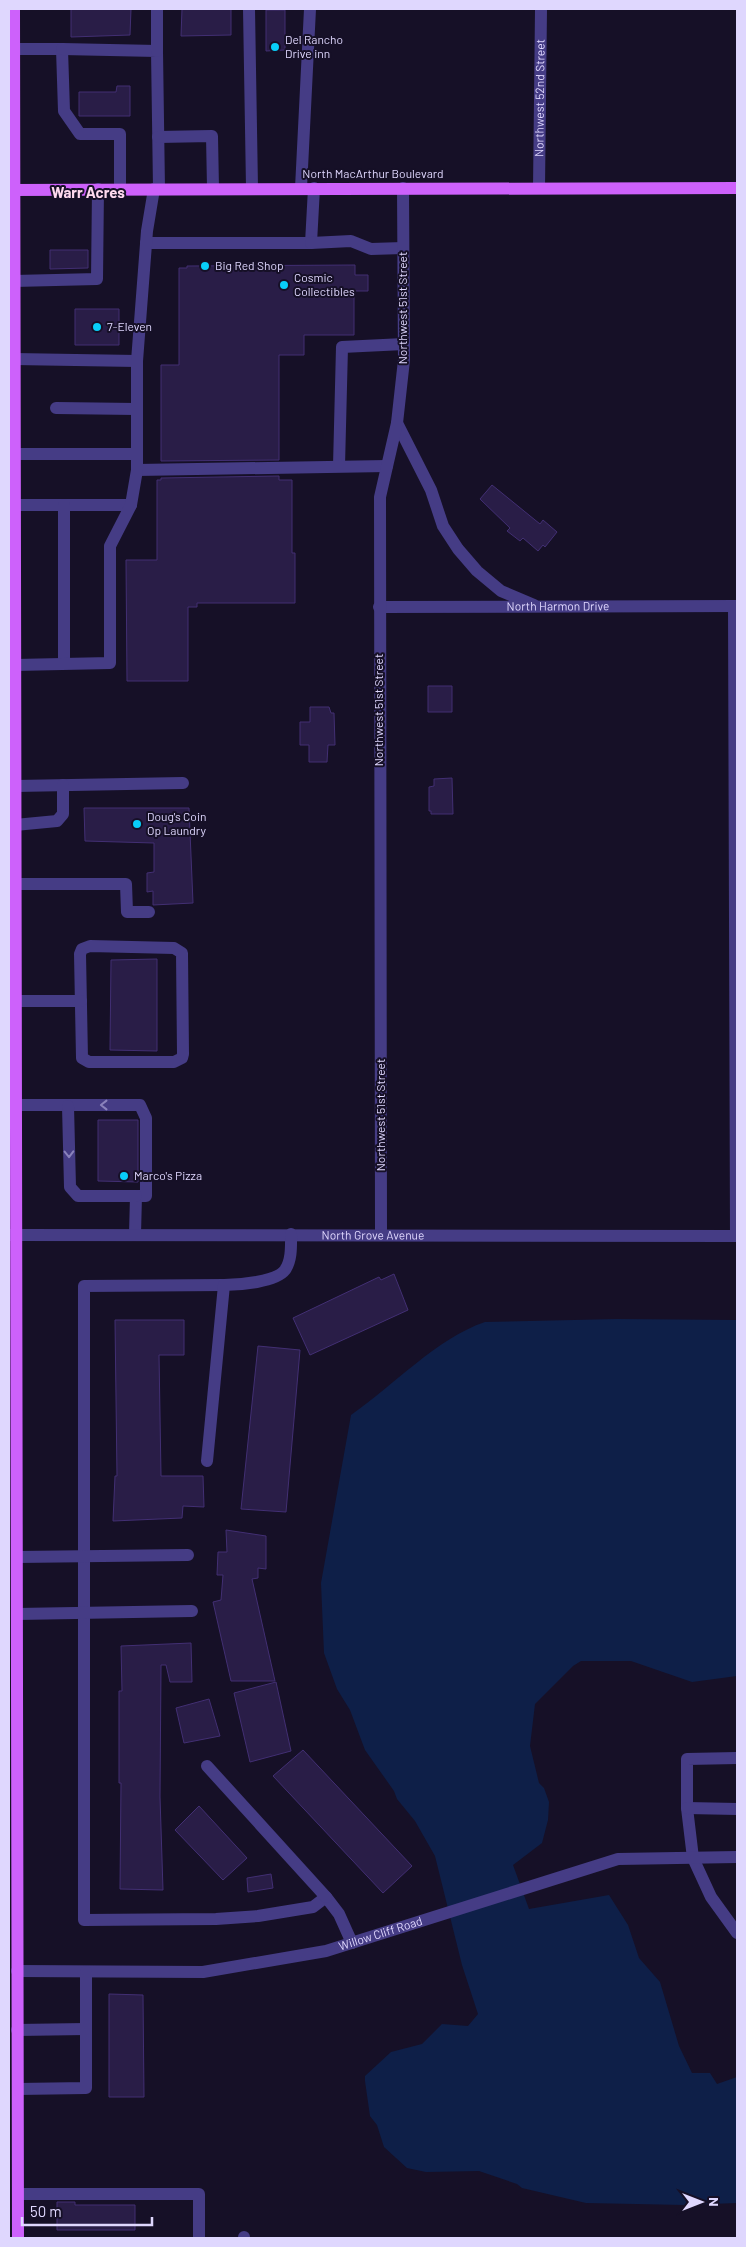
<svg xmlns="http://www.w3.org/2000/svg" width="746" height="2247" viewBox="0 0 746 2247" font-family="Barlow,sans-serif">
  <rect width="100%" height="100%" fill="#161027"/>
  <path fill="#0e1f48" d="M 617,1319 L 737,1320 L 737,1676 L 692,1682 L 631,1661 L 581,1661 L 573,1666 L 535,1704 L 530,1746 L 539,1783 L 544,1788 L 549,1802 L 548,1820 L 542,1843 L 513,1865 L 529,1909 L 609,1895 L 628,1925 L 639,1958 L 660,1982 L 679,2046 L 692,2073 L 710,2073 L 717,2084 L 737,2077 L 737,2203 L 685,2205 L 586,2203 L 522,2188 L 517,2184 L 479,2171 L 426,2172 L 407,2168 L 384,2147 L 377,2125 L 370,2116 L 365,2081 L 365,2076 L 391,2052 L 422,2044 L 442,2024 L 468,2026 L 478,2014 L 462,1965 L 435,1856 L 415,1821 L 397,1799 L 394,1791 L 365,1750 L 350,1710 L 337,1689 L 324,1653 L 321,1583 L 351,1415 C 393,1386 437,1338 485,1322 Z"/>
  <path fill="#291d47" stroke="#422f73" d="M 71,9 L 131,9 L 130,35 L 71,37 Z
    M 182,9 L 231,9 L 231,35 L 181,36 Z
    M 266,10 L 285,10 L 285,50 L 266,51 Z
    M 117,86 L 130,86 L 130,116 L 79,116 L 79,92 L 116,92 Z
    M 50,250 L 88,250 L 88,268 L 50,269 Z
    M 355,265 L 355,275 L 368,275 L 368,291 L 354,291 L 354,335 L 304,335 L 304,355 L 279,355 L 279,460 L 161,461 L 161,365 L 179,365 L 179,268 L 187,268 L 187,266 Z
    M 75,309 L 119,309 L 119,345 L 75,345 Z
    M 279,476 L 279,480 L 292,480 L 292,553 L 295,553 L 295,603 L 197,603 L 197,607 L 188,607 L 188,681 L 127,681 L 126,560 L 157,560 L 157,480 L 161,480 L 161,478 Z
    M 492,485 L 540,524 L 543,520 L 557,532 L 545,547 L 543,545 L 538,551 L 523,538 L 520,541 L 507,531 L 510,528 L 480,499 Z
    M 428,686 L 452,686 L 452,712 L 428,712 Z
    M 310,707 L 329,707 L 331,713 L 334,713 L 335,745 L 328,745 L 327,762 L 309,762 L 309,745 L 300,745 L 300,722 L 310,722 Z
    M 452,778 L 453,814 L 431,814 L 431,811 L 429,811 L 429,787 L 434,786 L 434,779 Z
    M 84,808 L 189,808 L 193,903 L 153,905 L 153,891 L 147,892 L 147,873 L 154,872 L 154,843 L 85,841 Z
    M 157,959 L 157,1051 L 110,1050 L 111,960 Z
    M 98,1120 L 138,1120 L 138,1182 L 98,1181 Z
    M 394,1274 L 408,1310 L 310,1355 L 293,1318 L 379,1277 L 381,1280 Z
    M 115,1320 L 184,1320 L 184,1355 L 159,1355 L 161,1476 L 203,1476 L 204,1507 L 183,1506 L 182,1518 L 113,1521 L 115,1476 L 117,1476 Z
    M 258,1346 L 300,1350 L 286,1512 L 241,1509 Z
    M 226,1530 L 266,1536 L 266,1569 L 258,1568 L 258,1578 L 252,1579 L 275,1681 L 231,1681 L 213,1602 L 221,1600 L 223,1575 L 217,1575 L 218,1552 L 227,1552 Z
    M 191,1643 L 192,1682 L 170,1682 L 166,1665 L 161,1665 L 160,1797 L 163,1890 L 120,1889 L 121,1783 L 119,1783 L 119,1691 L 122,1691 L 121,1646 Z
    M 276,1682 L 291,1751 L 250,1762 L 234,1693 Z
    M 209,1699 L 220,1736 L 184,1743 L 176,1708 Z
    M 303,1750 L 412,1866 L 383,1893 L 273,1776 Z
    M 199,1806 L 247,1858 L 223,1880 L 175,1830 Z
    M 271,1874 L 273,1888 L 248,1892 L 247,1878 Z
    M 109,1994 L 143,1995 L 144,2097 L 109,2097 Z
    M 57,2202 L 75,2202 L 75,2205 L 135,2205 L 135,2230 L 57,2230 Z"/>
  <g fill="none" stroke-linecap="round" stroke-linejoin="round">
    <g stroke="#453c85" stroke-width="12">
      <path d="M 249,9 L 252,188"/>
      <path d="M 14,49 L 62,49 L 64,111 L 80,134 L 120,134 L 120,189"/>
      <path d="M 62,49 L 157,51 L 159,189"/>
      <path d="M 157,51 L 157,9"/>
      <path d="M 158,137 L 212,136 L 213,188"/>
      <path d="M 301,188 L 310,9"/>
      <path id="s1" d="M 539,188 L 541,9"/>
      <path d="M 146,243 L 311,243 L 314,188"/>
      <path d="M 311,243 L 351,241 L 371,249 L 403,248"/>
      <path d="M 14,281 L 97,279 L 98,189"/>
      <path d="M 14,359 L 137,361"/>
      <path d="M 56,408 L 136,409"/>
      <path d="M 397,423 L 431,490 L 443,526 L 458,549 L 477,571 L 501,591 L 534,605"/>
      <path d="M 14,454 L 137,454"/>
      <path d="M 339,466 L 342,347 L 404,344"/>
      <path d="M 137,470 L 387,466"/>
      <path d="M 14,505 L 131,505"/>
      <path d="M 64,505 L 64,663"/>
      <path d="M 734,606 L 736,1236"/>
      <path id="s2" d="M 379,607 L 737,606"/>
      <path d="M 15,665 L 110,663 L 110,546 L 131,505 L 137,470 L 137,361 L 147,231 L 154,189"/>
      <path d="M 15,786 L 183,783"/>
      <path d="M 15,825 L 57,821 L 63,814 L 63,785"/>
      <path d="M 15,884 L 126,884 L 127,912 L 149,912"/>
      <path d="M 90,946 L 174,948 L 182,953 L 183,1054 L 182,1058 L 174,1062 L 89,1062 L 82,1058 L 80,954 L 82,949 Z"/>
      <path d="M 15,1001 L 81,1001"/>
      <path d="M 15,1105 L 140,1105 L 146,1118 L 146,1196 L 136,1196 L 135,1234"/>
      <path d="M 68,1106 L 70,1187 L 78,1196 L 136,1196"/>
      <path id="s3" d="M 9,1235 L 737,1236"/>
      <path d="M 381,1235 L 380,497 L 397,423 L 404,360 L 403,188"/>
      <path d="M 224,1285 L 84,1286 L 84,1920 L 216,1919 L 258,1916 L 313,1907 L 326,1897 L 339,1914 L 352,1943"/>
      <path d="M 207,1461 L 224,1285 C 239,1285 276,1282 285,1270 C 292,1260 291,1245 291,1234"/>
      <path d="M 17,1557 L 188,1555"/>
      <path d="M 17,1614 L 192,1611"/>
      <path d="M 737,1758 L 687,1759 L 687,1808 L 693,1858 L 711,1897 L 737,1933"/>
      <path d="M 207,1766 L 326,1897"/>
      <path d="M 687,1808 L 737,1809"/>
      <path id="s4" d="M 17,1971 L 203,1972 L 326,1951 L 618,1859 L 737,1857"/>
      <path d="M 17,2030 L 86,2029"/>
      <path d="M 18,2089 L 86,2088 L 86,1972"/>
      <path d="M 18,2194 L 199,2194 L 199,2238"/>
      <path d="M 244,2237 L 244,2238"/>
    </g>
    <path stroke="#cd61fb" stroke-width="12" d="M 14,9 L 18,2238
      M 9,190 L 737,188"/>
  </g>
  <defs><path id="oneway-chevron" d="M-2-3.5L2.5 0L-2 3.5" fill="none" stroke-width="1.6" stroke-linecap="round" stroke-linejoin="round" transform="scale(1.25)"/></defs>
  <g stroke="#8a82bb">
    <use href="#oneway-chevron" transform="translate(104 1105) rotate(180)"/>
    <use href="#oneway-chevron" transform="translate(69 1154) rotate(89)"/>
  </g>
  <g fill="#08cef9" stroke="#161027" stroke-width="2">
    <circle cx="275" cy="47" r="5"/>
    <circle cx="205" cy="266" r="5"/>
    <circle cx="284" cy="285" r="5"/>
    <circle cx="97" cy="327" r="5"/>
    <circle cx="137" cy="824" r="5"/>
    <circle cx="124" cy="1176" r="5"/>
  </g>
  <g text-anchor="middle" stroke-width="4" stroke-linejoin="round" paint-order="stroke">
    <g font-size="12" fill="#dfd7fe" stroke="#161027" text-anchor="start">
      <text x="285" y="44">Del Rancho<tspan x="285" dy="14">Drive inn</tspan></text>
      <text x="215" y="270">Big Red Shop</text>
      <text x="294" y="282">Cosmic<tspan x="294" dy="14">Collectibles</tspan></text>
      <text x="107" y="331">7-Eleven</text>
      <text x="147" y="821">Doug's Coin<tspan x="147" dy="14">Op Laundry</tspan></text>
      <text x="134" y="1180">Marco's Pizza</text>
    </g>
    <g font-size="12" fill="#dfd7fe" stroke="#161027">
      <text dy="4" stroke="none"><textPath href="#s1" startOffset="90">Northwest 52nd Street</textPath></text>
      <text x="373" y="178">North MacArthur Boulevard</text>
      <text transform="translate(403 308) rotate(-90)" y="4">Northwest 51st Street</text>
      <text dy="4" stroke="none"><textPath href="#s2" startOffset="179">North Harmon Drive</textPath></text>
      <text transform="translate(379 710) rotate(-90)" y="4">Northwest 51st Street</text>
      <text transform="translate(381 1115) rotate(-90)" y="4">Northwest 51st Street</text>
      <text dy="4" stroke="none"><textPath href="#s3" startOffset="364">North Grove Avenue</textPath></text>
      <text dy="4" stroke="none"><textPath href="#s4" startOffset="368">Willow Cliff Road</textPath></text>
    </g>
    <g font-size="15" font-weight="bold" fill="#fed9ee" stroke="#161027">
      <text x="88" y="198">Warr Acres</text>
    </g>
  </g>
  <rect width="746" height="2247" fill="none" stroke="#dfd7fe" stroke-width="20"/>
  <g transform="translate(701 2202) rotate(90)" stroke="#161027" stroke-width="4" paint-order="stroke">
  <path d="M0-4L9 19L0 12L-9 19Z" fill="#dfd7fe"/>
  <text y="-8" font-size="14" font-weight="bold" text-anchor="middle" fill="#dfd7fe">N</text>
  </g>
  <path d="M22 2217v8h130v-8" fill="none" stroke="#dfd7fe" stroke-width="2.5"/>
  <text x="30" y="2217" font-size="15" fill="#dfd7fe" stroke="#161027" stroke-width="4" paint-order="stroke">50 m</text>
</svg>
